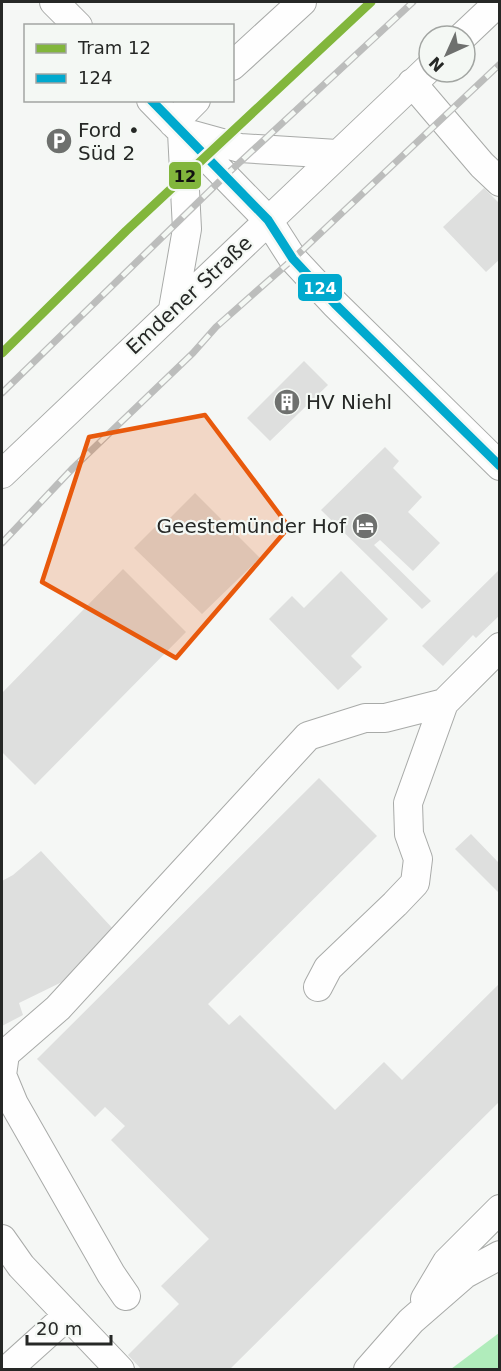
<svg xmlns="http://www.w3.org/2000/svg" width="501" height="1371" viewBox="0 0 501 1371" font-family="'DejaVu Sans',sans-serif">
  <rect width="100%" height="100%" fill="#f5f7f5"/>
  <path fill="#b0ecbb" d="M 499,1333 L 499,1369 L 451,1369 Z"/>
  <path fill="#dedfde" d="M 484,188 L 500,204 L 500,259 L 486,272 L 443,227 Z
    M 304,361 L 328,385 L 270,441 L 247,418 Z
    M 385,447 L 399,461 L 393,468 L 422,497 L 408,512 L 440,543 L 413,571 L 380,540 L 374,545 L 431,601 L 422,609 L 321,510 Z
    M 195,493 L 260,558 L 202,614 L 134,548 L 166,516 L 169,519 Z
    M 123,569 L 186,632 L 35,785 L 2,752 L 2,693 Z
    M 500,569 L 500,615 L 476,638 L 473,635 L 443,666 L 422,646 Z
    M 341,571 L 388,619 L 351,656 L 362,667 L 338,690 L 269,619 L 292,596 L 304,608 Z
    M 319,778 L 377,836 L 208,1004 L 229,1025 L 240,1015 L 335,1110 L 384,1062 L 402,1080 L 500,983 L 500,1101 L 229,1370 L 142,1370 L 128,1355 L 179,1304 L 161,1286 L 209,1239 L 111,1140 L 125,1126 L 105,1107 L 95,1117 L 37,1059 Z
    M 471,834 L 498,862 L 500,861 L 500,894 L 455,849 Z
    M 41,851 L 115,931 L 64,981 L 19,1003 L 23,1015 L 2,1026 L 2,881 L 13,875 Z"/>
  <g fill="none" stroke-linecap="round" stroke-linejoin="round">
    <defs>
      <path id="minor" d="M 54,2 L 78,26
        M 463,36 L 499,2
        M 232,66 L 302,2
        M 412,83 L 482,165 L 500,182
        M 151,100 L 268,220 L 293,259 L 335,304 L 500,466
        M 173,123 L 196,100
        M 173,309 L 187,229 L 182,132 L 240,148 L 337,154
        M 2,474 L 429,68
        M 318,987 L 328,968 L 395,904 L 415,883 L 418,859 L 409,834 L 408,803 L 444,703 L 500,647
        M 2,1239 L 21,1266 L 120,1370
        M 126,1296 L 111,1274 L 14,1104 L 2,1075 L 5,1054 L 58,1008 L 308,736 L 365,718 L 385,718 L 444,703
        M 425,1299 L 447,1262 L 500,1209
        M 7,1370 L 68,1315
        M 368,1370 L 411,1321 L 465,1274 L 500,1255"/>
    </defs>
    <use href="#minor" stroke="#a8aaa8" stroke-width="30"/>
    <use href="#minor" stroke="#fefefe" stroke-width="28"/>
    <defs>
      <path id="rail" d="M 2,393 L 225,176 L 413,2
        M 2,543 L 73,468 L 193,353 L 216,327 L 293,259 L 500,64"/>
    </defs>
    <use href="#rail" stroke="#bcbdbc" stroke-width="7"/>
    <use href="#rail" stroke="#f4f8f4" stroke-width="4.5" stroke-dasharray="14" stroke-linecap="butt"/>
    <defs>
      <path id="bus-1" d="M 151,100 L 268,220 L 293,259 L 335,304 L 500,466"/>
    </defs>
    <use href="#bus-1" stroke="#f4f8f4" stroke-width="14"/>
    <use href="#bus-1" stroke="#00a9ce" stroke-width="9"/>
    <defs>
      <path id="tram-1" d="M 2,353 L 126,231 L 371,2"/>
    </defs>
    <use href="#tram-1" stroke="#f4f8f4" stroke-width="14"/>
    <use href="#tram-1" stroke="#82b63c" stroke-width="9"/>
  </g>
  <path fill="#e8590c" fill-opacity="0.2" stroke="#e8590c" stroke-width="4.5" stroke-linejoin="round" d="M 205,415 L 289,527 L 176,658 L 42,582 L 89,437 Z"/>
  <defs>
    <symbol id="parking-disc" viewBox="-11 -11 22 22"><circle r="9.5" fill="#6e706e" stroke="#f4f8f4"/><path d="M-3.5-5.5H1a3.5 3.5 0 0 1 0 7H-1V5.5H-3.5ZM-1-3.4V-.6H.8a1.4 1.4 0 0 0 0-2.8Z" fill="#fff"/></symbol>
    <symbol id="building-disc" viewBox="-11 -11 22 22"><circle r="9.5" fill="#6e706e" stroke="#f4f8f4"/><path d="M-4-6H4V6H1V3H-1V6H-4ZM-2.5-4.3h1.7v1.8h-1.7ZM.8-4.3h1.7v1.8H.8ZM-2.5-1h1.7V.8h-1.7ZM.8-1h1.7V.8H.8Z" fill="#fff"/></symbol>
    <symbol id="hotel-disc" viewBox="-11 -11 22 22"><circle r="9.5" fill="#6e706e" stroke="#f4f8f4"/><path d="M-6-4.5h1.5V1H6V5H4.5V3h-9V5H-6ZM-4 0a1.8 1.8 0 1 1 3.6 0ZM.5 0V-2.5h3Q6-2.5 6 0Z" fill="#fff"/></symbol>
  </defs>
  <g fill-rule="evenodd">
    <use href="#parking-disc" x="44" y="126" width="30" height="30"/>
    <use href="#building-disc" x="272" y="387" width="30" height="30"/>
    <use href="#hotel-disc" x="350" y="511" width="30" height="30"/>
  </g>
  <g text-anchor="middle" stroke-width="4.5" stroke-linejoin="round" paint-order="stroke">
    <g font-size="20" fill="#262826" stroke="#f4f8f4" text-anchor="start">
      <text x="78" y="137">Ford •<tspan x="78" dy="23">Süd 2</tspan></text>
      <text x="306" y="409">HV Niehl</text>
      <text x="346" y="533" text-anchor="end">Geestemünder Hof</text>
    </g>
    <g font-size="20" fill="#262826" stroke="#f4f8f4">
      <text transform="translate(189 295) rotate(-43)" y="7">Emdener Straße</text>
    </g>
  </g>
  <g stroke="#f4f8f4" stroke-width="2">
    <rect x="168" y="161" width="34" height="29" rx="6" fill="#82b63c"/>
    <rect x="297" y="273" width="46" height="29" rx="6" fill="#00a9ce"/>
  </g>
  <g font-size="16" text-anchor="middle" font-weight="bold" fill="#fff">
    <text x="320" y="294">124</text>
  </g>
  <g font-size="16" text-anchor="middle" font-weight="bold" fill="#111">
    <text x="185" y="182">12</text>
  </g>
  <rect width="501" height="1371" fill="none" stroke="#262826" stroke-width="6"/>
  <rect x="24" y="24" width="210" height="78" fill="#f4f8f4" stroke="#a2a5a2" stroke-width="1.5"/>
  <rect x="36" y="44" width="30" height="9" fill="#82b63c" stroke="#a2a5a2" stroke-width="1.5"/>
  <text x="78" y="54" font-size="18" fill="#262826">Tram 12</text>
  <rect x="36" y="74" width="30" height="9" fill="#00a9ce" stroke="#a2a5a2" stroke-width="1.5"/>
  <text x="78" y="84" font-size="18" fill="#262826">124</text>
  <g transform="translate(447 54) rotate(225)"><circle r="28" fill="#f4f8f4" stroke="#a2a5a2" stroke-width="1.5"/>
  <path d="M0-4.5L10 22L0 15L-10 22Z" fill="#6e706e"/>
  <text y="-9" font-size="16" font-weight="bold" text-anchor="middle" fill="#262826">N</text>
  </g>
  <path d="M27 1335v9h84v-9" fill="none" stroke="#262826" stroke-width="3"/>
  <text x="36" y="1335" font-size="18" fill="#262826" stroke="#f4f8f4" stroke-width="4.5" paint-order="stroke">20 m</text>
</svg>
